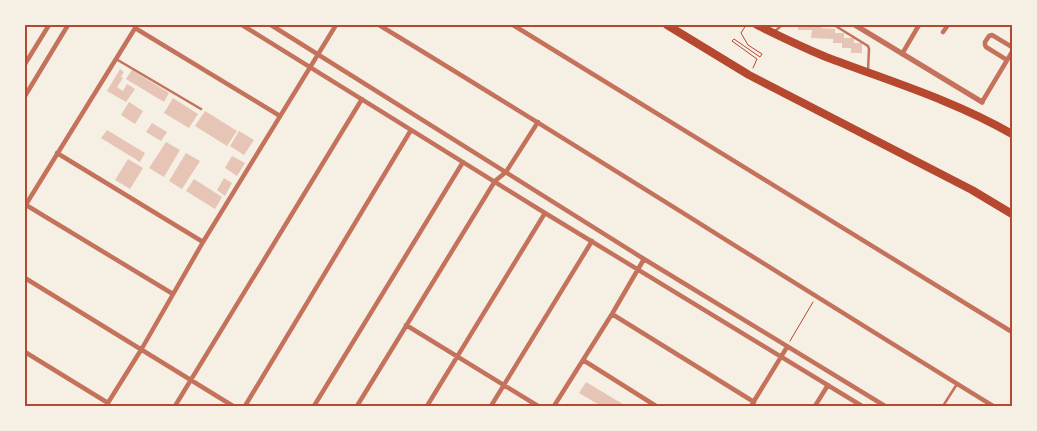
<svg xmlns="http://www.w3.org/2000/svg" width="1037" height="431" viewBox="0 0 1037 431" font-family="'Nunito Sans',sans-serif">
  <rect width="100%" height="100%" fill="#f6efe4"/>
  <path fill="#e6c5b7" d="M 798,25 L 821,25 L 821,28 L 835,29 L 835,33 L 844,33 L 844,38 L 854,38 L 854,43 L 862,43 L 862,53 L 851,53 L 851,48 L 842,48 L 842,43 L 833,43 L 833,39 L 811,38 L 812,30 L 798,30 Z
    M 120,69 L 124,72 L 121,77 L 123,78 L 117,87 L 123,91 L 127,84 L 135,89 L 126,102 L 107,91 Z
    M 132,70 L 169,93 L 164,102 L 126,79 Z
    M 173,98 L 198,114 L 189,128 L 164,113 Z
    M 129,102 L 143,111 L 135,124 L 121,115 Z
    M 205,111 L 237,131 L 227,146 L 195,126 Z
    M 152,123 L 167,132 L 161,141 L 146,132 Z
    M 107,130 L 145,153 L 140,162 L 101,138 Z
    M 239,131 L 254,140 L 244,155 L 230,146 Z
    M 166,142 L 180,150 L 164,177 L 149,168 Z
    M 186,153 L 200,161 L 182,189 L 169,181 Z
    M 232,156 L 245,163 L 237,176 L 225,168 Z
    M 128,159 L 143,168 L 130,189 L 115,180 Z
    M 224,178 L 232,183 L 225,196 L 217,190 Z
    M 194,179 L 222,197 L 215,209 L 186,191 Z
    M 586,382 L 626,406 L 601,406 L 579,393 Z"/>
  <g fill="none" stroke-linecap="round" stroke-linejoin="round">
    <path stroke="#b5482f" stroke-width="1" d="M 746,25 L 741,33 L 748,45 L 762,54 L 760,57 L 734,39 L 732,41 L 757,59 L 753,68
      M 790,341 L 813,302"/>
    <path stroke="#c5725c" stroke-width="2.5" d="M 834,25 L 868,46 L 869,49 L 868,70
      M 774,32 L 782,25
      M 116,59 L 201,109
      M 943,406 L 957,384"/>
    <path stroke="#c5725c" stroke-width="4.5" d="M 242,25 L 545,213 L 862,406
      M 271,25 L 644,259 L 885,406
      M 379,25 C 585,150 788,280 993,406
      M 513,25 L 1012,332
      M 135,28 L 280,116
      M 943,32 L 948,25
      M 902,54 L 919,25
      M 1007,60 L 986,47 L 985,45 L 985,42 L 989,36 L 992,35 L 1012,47
      M 25,64 L 49,25
      M 25,96 L 68,25
      M 982,102 L 1012,52
      M 57,153 L 203,242
      M 26,205 L 173,294
      M 25,206 L 137,25
      M 25,278 L 233,406
      M 612,314 L 754,402
      M 406,325 L 538,406
      M 25,352 L 108,403
      M 583,360 L 656,406
      M 106,406 L 141,350 L 203,242 L 336,25
      M 175,406 L 362,99
      M 245,406 L 411,130
      M 314,406 L 463,162
      M 357,406 L 495,181 L 506,172 L 538,122
      M 427,406 L 545,213
      M 491,406 L 592,241
      M 554,406 L 612,314 L 644,259
      M 751,406 L 787,347
      M 815,406 L 828,385"/>
    <path stroke="#c5725c" stroke-width="5.5" d="M 855,25 L 982,102"/>
    <path stroke="#b5482f" stroke-width="8" d="M 667,25 L 749,75 L 972,190 L 1012,214
      M 757,25 C 779,36 802,47 826,57 C 889,81 953,100 1012,134"/>
  </g>
  <rect width="1037" height="431" fill="none" stroke="#f6efe4" stroke-width="52"/>
  <rect x="26" y="26" width="985" height="379" fill="none" stroke="#b5482f" stroke-width="2"/>
</svg>
